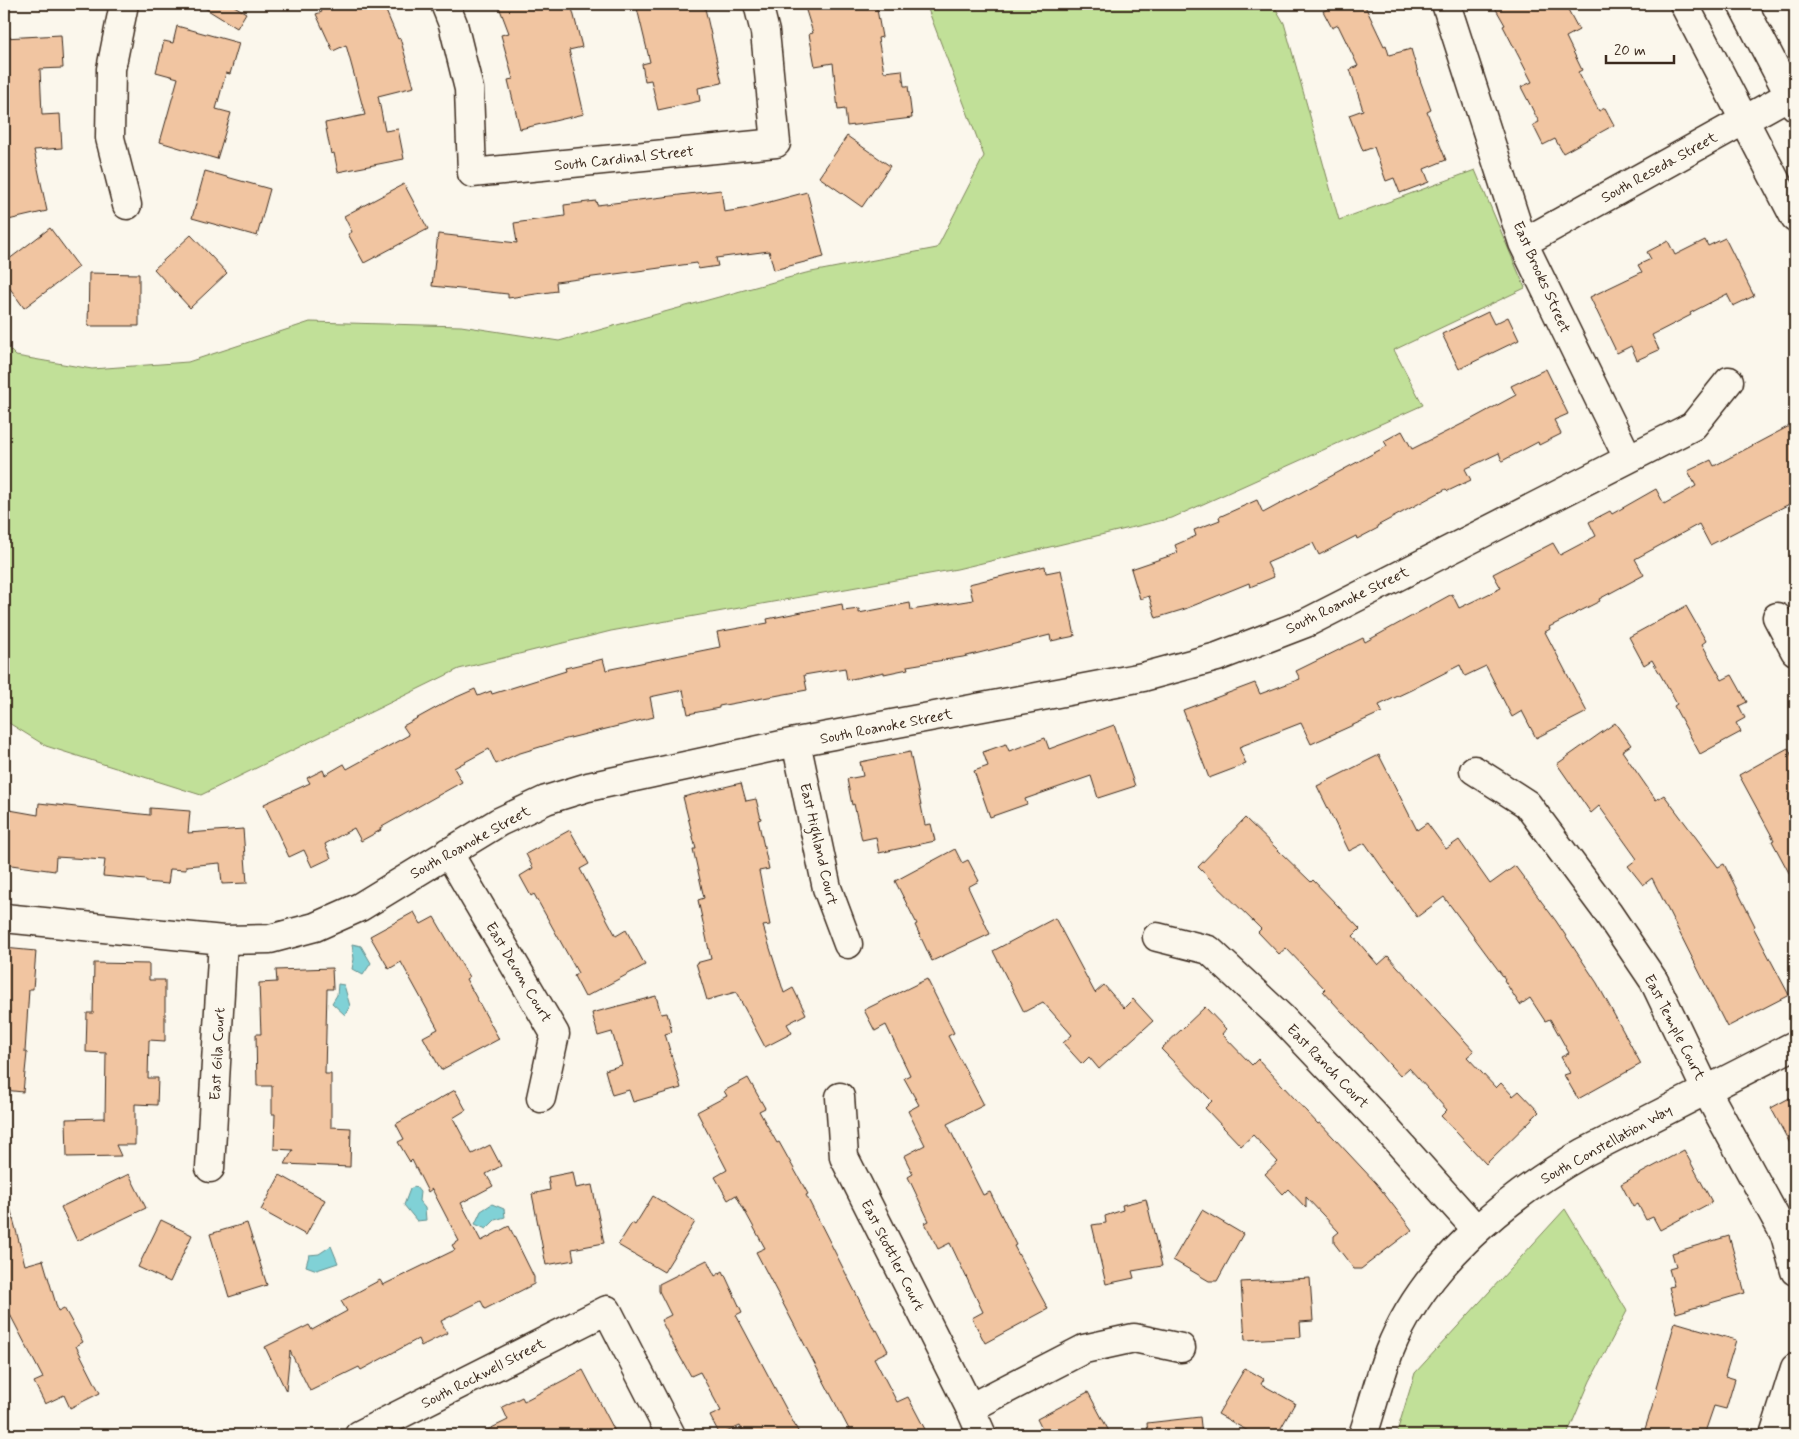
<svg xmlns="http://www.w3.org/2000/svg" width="1799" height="1439" viewBox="0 0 1799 1439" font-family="Mynerve,sans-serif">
  <rect width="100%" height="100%" fill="#fbf7ec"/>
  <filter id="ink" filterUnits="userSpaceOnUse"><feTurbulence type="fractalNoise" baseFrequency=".02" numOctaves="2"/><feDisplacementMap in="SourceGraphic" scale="10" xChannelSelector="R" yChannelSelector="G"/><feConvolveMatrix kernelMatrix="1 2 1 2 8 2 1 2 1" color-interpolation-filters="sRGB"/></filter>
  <g filter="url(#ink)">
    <path fill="#c1e098" stroke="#7e855b" d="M 926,4 L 1273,4 L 1284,23 L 1339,220 L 1475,170 L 1525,288 L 1394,350 L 1423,405 L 1172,518 L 957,569 L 611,631 L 459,669 L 201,795 L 46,746 L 4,720 L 4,344 L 16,356 L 92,369 L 188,362 L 310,322 L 461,326 L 559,341 L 806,273 L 937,248 L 984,156 Z
      M 1565,1209 L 1627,1311 L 1590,1381 L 1567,1435 L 1396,1435 L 1415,1373 Z"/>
    <path fill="#80d1d6" stroke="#648e8c" d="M 352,944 L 361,946 L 371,963 L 363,975 L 352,969 L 354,959 Z
      M 338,984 L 344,985 L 350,1006 L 345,1015 L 332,1003 L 337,995 Z
      M 415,1186 L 420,1192 L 419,1201 L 425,1208 L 426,1220 L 417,1221 L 404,1205 L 410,1189 Z
      M 492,1204 L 504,1209 L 505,1217 L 495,1220 L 486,1229 L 475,1224 L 481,1211 Z
      M 331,1246 L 338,1263 L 317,1270 L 306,1266 L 309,1255 L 319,1254 Z"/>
    <path fill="#f1c5a1" stroke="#3b2a1e" d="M 198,4 L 231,4 L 246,13 L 237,28 Z
      M 318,4 L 383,4 L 398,39 L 400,38 L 414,87 L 378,96 L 385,131 L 398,129 L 404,159 L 338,172 L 334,153 L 331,154 L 325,123 L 365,115 L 346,45 L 333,51 L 316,14 L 322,12 Z
      M 498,4 L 571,4 L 582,47 L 569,50 L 584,114 L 520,129 L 508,80 L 513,79 L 501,35 L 509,33 Z
      M 636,4 L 704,4 L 722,83 L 698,88 L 700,101 L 658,110 L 651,80 L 645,81 L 642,64 L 650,62 Z
      M 804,4 L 876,4 L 882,37 L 878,38 L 884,72 L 902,70 L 904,86 L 908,86 L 912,118 L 847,126 L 845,109 L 838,110 L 833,63 L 815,66 L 809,34 L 813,33 Z
      M 1339,4 L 1364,4 L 1384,46 L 1386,45 L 1389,55 L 1411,49 L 1420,80 L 1431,110 L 1427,112 L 1446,160 L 1424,169 L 1429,182 L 1400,193 L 1394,178 L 1386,181 L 1374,147 L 1363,151 L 1349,115 L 1363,110 L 1350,69 L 1358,66 L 1338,25 L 1332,28 L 1323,11 Z
      M 1493,4 L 1565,4 L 1579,30 L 1566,37 L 1582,70 L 1578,72 L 1599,111 L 1605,108 L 1614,125 L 1563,153 L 1555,139 L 1543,145 L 1533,125 L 1539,122 L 1521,87 L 1532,82 L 1503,26 L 1505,25 Z
      M 177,26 L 239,43 L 230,74 L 226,73 L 216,109 L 231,113 L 217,159 L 160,142 L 178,78 L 156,72 L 164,41 L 173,43 Z
      M 61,35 L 63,68 L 40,69 L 42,115 L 60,114 L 62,148 L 34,150 L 47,211 L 4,221 L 4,38 Z
      M 847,136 L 890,166 L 862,207 L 819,177 Z
      M 205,171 L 270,189 L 257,236 L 192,218 Z
      M 404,184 L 428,229 L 364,263 L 348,234 L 352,232 L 344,216 Z
      M 721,190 L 724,212 L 743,209 L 807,192 L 824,257 L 774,270 L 769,251 L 716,258 L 718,266 L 698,269 L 697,263 L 556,282 L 557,291 L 508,298 L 508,294 L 432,286 L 438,234 L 517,243 L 514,223 L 565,216 L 564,205 L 596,201 L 597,205 Z
      M 50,228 L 79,267 L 24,308 L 4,280 L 4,263 Z
      M 191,235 L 227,273 L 190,308 L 154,269 Z
      M 1725,238 L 1754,296 L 1733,306 L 1727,294 L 1690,313 L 1691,315 L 1652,335 L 1659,350 L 1637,360 L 1631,346 L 1617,353 L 1590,297 L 1642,272 L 1638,265 L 1651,259 L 1647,252 L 1668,241 L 1675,255 L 1705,240 L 1708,246 Z
      M 89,273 L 139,274 L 139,326 L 88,326 Z
      M 1488,312 L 1494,324 L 1508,317 L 1519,340 L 1459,369 L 1442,334 Z
      M 1546,369 L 1568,414 L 1554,420 L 1561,434 L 1539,445 L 1538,442 L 1502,461 L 1499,453 L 1465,469 L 1471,480 L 1448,491 L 1446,489 L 1377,526 L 1378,528 L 1357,539 L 1356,536 L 1319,555 L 1313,543 L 1267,563 L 1274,577 L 1250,587 L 1249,583 L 1185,609 L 1156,618 L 1149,596 L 1140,599 L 1131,569 L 1178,553 L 1175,545 L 1196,536 L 1194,530 L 1220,520 L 1219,517 L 1257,500 L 1263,513 L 1387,446 L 1384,441 L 1402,431 L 1412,449 L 1470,420 L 1516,395 L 1511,386 Z
      M 1795,423 L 1795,501 L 1710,545 L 1699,524 L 1635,559 L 1644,575 L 1599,599 L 1600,601 L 1549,627 L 1550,629 L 1545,632 L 1587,712 L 1536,738 L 1522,711 L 1512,717 L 1486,666 L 1465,676 L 1460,665 L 1411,690 L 1379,705 L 1382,712 L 1311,744 L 1301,723 L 1239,747 L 1246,764 L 1209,778 L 1183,710 L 1255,683 L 1260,694 L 1300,679 L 1296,671 L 1363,638 L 1365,642 L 1452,594 L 1459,608 L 1501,588 L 1493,574 L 1553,543 L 1560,555 L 1596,536 L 1589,522 L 1610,511 L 1612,514 L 1656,489 L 1664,504 L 1696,486 L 1688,471 L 1711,460 L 1714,466 Z
      M 1045,566 L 1046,573 L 1061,570 L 1075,636 L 1051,641 L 1050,635 L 963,657 L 907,666 L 908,669 L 884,674 L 884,672 L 847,680 L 845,668 L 804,675 L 807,690 L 719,706 L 719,708 L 688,714 L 683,690 L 650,697 L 654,717 L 566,739 L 517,754 L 496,764 L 489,749 L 454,768 L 462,782 L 380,828 L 381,830 L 361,841 L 354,828 L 325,844 L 331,858 L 312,867 L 304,850 L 289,857 L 264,804 L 310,783 L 307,778 L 323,770 L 325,775 L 344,764 L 347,769 L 409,735 L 403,726 L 450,700 L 475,689 L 478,696 L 491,691 L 492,694 L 566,671 L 565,668 L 603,659 L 606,670 L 720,647 L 717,632 L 768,623 L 767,619 L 842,604 L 843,611 L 859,609 L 859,613 L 910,603 L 911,610 L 973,600 L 969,584 Z
      M 1686,606 L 1706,641 L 1702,644 L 1722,680 L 1732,675 L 1747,702 L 1739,706 L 1745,718 L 1736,723 L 1741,732 L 1700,754 L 1674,706 L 1677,704 L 1652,660 L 1644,665 L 1629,637 Z
      M 1615,723 L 1631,745 L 1622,751 L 1656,800 L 1664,795 L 1718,867 L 1724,864 L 1755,926 L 1753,927 L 1789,995 L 1727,1027 L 1652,878 L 1643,885 L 1628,866 L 1637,859 L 1599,806 L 1591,813 L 1557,764 Z
      M 1114,725 L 1135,786 L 1098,798 L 1091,776 L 1025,799 L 1027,804 L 990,817 L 974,771 L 988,766 L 983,752 L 1006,744 L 1009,751 L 1045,738 L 1049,749 Z
      M 1788,748 L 1795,762 L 1795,884 L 1772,841 L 1774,840 L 1739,775 Z
      M 910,752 L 925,825 L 931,824 L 935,841 L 879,853 L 876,837 L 862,840 L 854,804 L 852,805 L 847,779 L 863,776 L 860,762 Z
      M 1379,755 L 1417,830 L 1427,823 L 1446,849 L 1459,840 L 1490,884 L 1515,866 L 1556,921 L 1597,983 L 1641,1064 L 1578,1099 L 1564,1075 L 1570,1073 L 1561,1057 L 1569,1053 L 1550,1019 L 1545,1021 L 1530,998 L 1520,1005 L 1504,980 L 1505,979 L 1444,897 L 1417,917 L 1365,843 L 1349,851 L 1317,786 Z
      M 741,783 L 746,801 L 756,799 L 761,819 L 758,820 L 769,869 L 759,871 L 770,925 L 763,926 L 784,993 L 793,988 L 806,1014 L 787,1024 L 792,1033 L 765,1047 L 736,992 L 707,1000 L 696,963 L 711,959 L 698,900 L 704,898 L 693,849 L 696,849 L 683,797 Z
      M 39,803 L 150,815 L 150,808 L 190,811 L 188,833 L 243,829 L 247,883 L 222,884 L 220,863 L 186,866 L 186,870 L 170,869 L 168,884 L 146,882 L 146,880 L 103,876 L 105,860 L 56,857 L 55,871 L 4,864 L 4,809 L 38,815 Z
      M 1245,818 L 1311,882 L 1313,880 L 1360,929 L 1353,936 L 1378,965 L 1388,956 L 1474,1051 L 1467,1057 L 1496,1088 L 1501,1083 L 1513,1096 L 1519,1091 L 1539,1112 L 1486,1164 L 1441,1116 L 1447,1110 L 1409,1068 L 1400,1076 L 1323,991 L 1325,989 L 1286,948 L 1279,954 L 1258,932 L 1261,929 L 1198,867 Z
      M 570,830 L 589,864 L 580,869 L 616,936 L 626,930 L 645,965 L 585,997 L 574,976 L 578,973 L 534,894 L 531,896 L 520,876 L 533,868 L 526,854 Z
      M 955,849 L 962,863 L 968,860 L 979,881 L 968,887 L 990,934 L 932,961 L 915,925 L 917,924 L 895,881 Z
      M 414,912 L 421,924 L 434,917 L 469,977 L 466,979 L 499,1039 L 441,1070 L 423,1037 L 438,1029 L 401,962 L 389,969 L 370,936 Z
      M 1055,918 L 1095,993 L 1104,985 L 1124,1008 L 1133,999 L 1153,1021 L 1099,1069 L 1089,1057 L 1082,1064 L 1063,1043 L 1072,1035 L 1043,1002 L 1024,1012 L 993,951 Z
      M 4,948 L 36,951 L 33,989 L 29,989 L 25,1052 L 27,1053 L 23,1092 L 4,1090 Z
      M 94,963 L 149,964 L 149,980 L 165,980 L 165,1041 L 149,1040 L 148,1078 L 158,1078 L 157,1105 L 135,1104 L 135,1145 L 116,1145 L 121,1156 L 67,1157 L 66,1119 L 105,1118 L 106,1053 L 86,1052 L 87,1013 L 93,1013 Z
      M 332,968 L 333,989 L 327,989 L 325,1074 L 331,1074 L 331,1127 L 351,1128 L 350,1167 L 285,1164 L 293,1150 L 274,1149 L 275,1114 L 272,1114 L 272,1086 L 257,1086 L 256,1034 L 261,1034 L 259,983 L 277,982 L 276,970 Z
      M 927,979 L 954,1033 L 948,1036 L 984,1105 L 947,1124 L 983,1195 L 990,1192 L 1016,1245 L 1014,1246 L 1048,1309 L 985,1343 L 972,1318 L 983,1312 L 950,1243 L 938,1249 L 925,1223 L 929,1221 L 908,1177 L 913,1174 L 904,1156 L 925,1145 L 908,1111 L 919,1105 L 904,1078 L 910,1075 L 886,1025 L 875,1031 L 864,1010 Z
      M 656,996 L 661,1014 L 667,1013 L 672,1032 L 665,1034 L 681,1088 L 633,1102 L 629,1090 L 612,1095 L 605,1070 L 622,1065 L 612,1032 L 598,1036 L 592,1013 Z
      M 1205,1007 L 1226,1029 L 1222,1034 L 1252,1065 L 1258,1059 L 1318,1124 L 1320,1123 L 1376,1183 L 1412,1230 L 1361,1269 L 1354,1269 L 1334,1243 L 1334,1236 L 1339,1232 L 1306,1197 L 1306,1208 L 1288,1189 L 1283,1194 L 1265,1174 L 1278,1162 L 1253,1135 L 1241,1146 L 1205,1108 L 1212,1101 L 1161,1049 Z
      M 748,1078 L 765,1108 L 759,1111 L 777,1143 L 779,1142 L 808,1194 L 806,1195 L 875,1331 L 877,1330 L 888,1351 L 874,1358 L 897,1402 L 908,1397 L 928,1435 L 852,1435 L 756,1252 L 765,1248 L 736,1195 L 728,1200 L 715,1177 L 727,1170 L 697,1112 L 727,1096 L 724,1091 Z
      M 455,1090 L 466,1110 L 453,1118 L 472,1154 L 490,1145 L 501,1166 L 486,1174 L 493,1186 L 461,1203 L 481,1241 L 509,1226 L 534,1277 L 534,1284 L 485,1309 L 481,1301 L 441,1321 L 447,1333 L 421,1346 L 418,1339 L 361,1370 L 359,1367 L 310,1391 L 290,1351 L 286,1391 L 265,1347 L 309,1325 L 312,1330 L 347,1311 L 341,1301 L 380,1280 L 383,1285 L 455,1250 L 452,1245 L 459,1241 L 432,1189 L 428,1192 L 412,1160 L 410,1162 L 398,1142 L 404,1139 L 396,1124 Z
      M 1795,1095 L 1795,1153 L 1771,1108 Z
      M 1684,1150 L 1712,1202 L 1660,1230 L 1653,1217 L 1646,1220 L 1638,1204 L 1633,1207 L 1621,1184 Z
      M 573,1172 L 576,1188 L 592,1185 L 604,1243 L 572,1249 L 574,1260 L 546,1265 L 532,1194 L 550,1190 L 548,1177 Z
      M 129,1174 L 146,1208 L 77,1241 L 61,1207 Z
      M 280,1175 L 325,1200 L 306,1235 L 261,1210 Z
      M 653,1196 L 695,1222 L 664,1272 L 618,1245 L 632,1223 L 635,1225 Z
      M 1146,1199 L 1162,1266 L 1132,1271 L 1134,1278 L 1106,1284 L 1092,1225 L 1106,1223 L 1105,1216 L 1123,1210 L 1122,1205 Z
      M 10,1207 L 25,1265 L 43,1260 L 58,1311 L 64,1308 L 83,1342 L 76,1346 L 100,1393 L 70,1408 L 64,1395 L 45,1404 L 34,1382 L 43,1378 L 4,1303 L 4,1208 Z
      M 1202,1210 L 1243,1234 L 1217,1281 L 1209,1281 L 1173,1260 Z
      M 161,1220 L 192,1235 L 170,1282 L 138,1267 Z
      M 247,1223 L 267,1285 L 229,1297 L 210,1234 Z
      M 1729,1236 L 1745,1293 L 1676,1313 L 1669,1287 L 1674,1286 L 1669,1269 L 1676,1267 L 1672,1253 Z
      M 707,1260 L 715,1276 L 723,1271 L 742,1312 L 736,1315 L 800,1435 L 745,1435 L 740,1426 L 720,1435 L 710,1416 L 721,1411 L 700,1372 L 691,1376 L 674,1346 L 661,1320 L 671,1315 L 659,1291 L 659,1284 Z
      M 1310,1278 L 1313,1321 L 1300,1322 L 1301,1337 L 1245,1340 L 1241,1282 Z
      M 1675,1322 L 1736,1340 L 1725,1376 L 1735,1379 L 1726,1409 L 1714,1406 L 1704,1435 L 1643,1435 L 1658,1389 L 1656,1388 Z
      M 1245,1368 L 1264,1379 L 1261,1384 L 1295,1403 L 1277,1435 L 1255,1435 L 1218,1414 Z
      M 583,1370 L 617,1435 L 477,1435 L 508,1420 L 502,1407 L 522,1397 L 524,1401 Z
      M 1088,1392 L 1111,1435 L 1045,1435 L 1037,1419 Z
      M 1200,1417 L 1202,1435 L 1148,1435 L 1147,1423 Z"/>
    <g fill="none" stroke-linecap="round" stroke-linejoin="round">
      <defs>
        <path id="minor" d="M 124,4 L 111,69 L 110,138 L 127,205
          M 445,4 L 453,24 L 469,89 L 472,173 L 776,143 L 765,32 L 758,4
          M 1446,4 L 1523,243 L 1628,458
          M 1523,243 L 1795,92
          M 1777,617 L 1795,651
          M 796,742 L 827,888 L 848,944
          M 1474,770 L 1527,804 L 1608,913 L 1654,981 L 1706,1090 L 1785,1235 L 1795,1271
          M 448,852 L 555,1034 L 541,1098
          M 4,918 L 223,940 L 270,939 L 315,927 L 360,907 L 499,822 L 546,800 L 588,787 L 796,742 L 1143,677 L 1217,657 L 1306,623 L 1693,426 L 1729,381
          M 1157,937 L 1209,950 L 1281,1017 L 1375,1116 L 1476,1229
          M 840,1097 L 844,1157 L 970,1408 L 982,1435
          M 210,1168 L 223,940
          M 970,1408 L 1084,1349 L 1134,1338 L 1181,1348
          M 359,1435 L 607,1310 L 671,1435
          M 1363,1435 C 1372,1408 1379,1379 1389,1352 C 1423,1265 1506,1197 1585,1152 L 1795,1045
          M 1774,1435 L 1795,1368"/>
        <path id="major" d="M 1684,4 L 1795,218
          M 1742,4 L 1795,106"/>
      </defs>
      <use href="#minor" stroke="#3b2a1e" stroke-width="31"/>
      <use href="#major" stroke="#3b2a1e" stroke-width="31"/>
      <use href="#minor" stroke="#fbf7ec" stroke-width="28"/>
      <use href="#major" stroke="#fbf7ec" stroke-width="28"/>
    </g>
  </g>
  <g text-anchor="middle" stroke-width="4" stroke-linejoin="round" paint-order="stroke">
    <g font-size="15" fill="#3b2a1e" stroke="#fbf7ec">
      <text transform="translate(624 158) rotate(-6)" y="5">South Cardinal Street</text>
      <text transform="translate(1659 167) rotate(-29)" y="5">South Reseda Street</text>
      <text transform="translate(1542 277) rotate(66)" y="5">East Brooks Street</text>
      <text transform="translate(1347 600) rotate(-26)" y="5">South Roanoke Street</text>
      <text transform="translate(886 726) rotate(-11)" y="5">South Roanoke Street</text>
      <text transform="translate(470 842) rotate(-29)" y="5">South Roanoke Street</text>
      <text transform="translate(819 844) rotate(77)" y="5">East Highland Court</text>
      <text transform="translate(519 972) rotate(59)" y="5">East Devon Court</text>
      <text transform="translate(1675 1027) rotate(63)" y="5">East Temple Court</text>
      <text transform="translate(217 1054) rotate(-87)" y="5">East Gila Court</text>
      <text transform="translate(1328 1066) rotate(46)" y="5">East Ranch Court</text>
      <text transform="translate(1606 1144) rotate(-29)" y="5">South Constellation Way</text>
      <text transform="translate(893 1255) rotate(63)" y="5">East Stottler Court</text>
      <text transform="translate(483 1373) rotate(-27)" y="5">South Rockwell Street</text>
    </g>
  </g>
  <rect width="1799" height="1439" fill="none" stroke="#fbf7ec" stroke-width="20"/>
  <rect x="10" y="10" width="1779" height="1419" fill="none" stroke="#3b2a1e" stroke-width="2" filter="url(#ink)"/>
  <path d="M1606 55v8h68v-8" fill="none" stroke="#3b2a1e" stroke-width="2.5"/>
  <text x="1614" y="55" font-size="15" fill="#3b2a1e" stroke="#fbf7ec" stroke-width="4" paint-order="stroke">20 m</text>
</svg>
